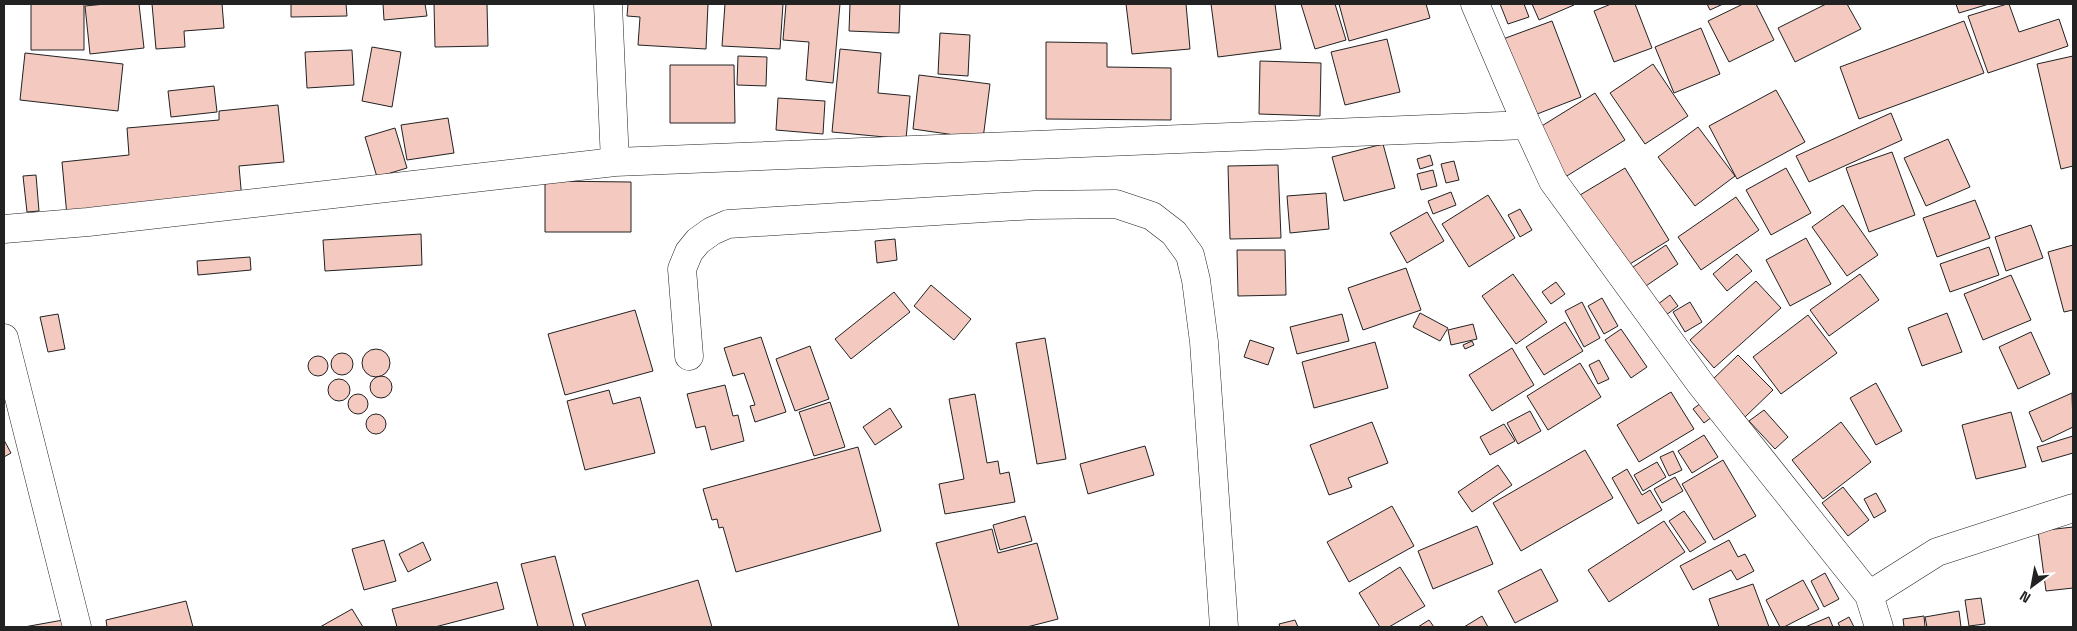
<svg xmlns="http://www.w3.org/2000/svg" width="2077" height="631" viewBox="0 0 2077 631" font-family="'Space Grotesk',sans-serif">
  <rect width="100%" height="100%" fill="#fff"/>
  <path fill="#f3c9c0" stroke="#222" d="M 31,4 L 84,4 L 84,50 L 31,50 Z
    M 105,4 L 139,4 L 144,48 L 90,54 L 85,6 Z
    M 152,4 L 222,4 L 224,28 L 184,31 L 185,47 L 156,49 Z
    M 291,4 L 346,4 L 347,16 L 291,17 Z
    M 383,4 L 425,4 L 427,16 L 384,20 Z
    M 434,4 L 487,4 L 488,46 L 435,47 Z
    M 628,4 L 708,4 L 706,49 L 638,45 L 640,17 L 627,16 Z
    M 725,4 L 783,4 L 780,49 L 722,46 Z
    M 786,4 L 840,4 L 833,83 L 806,80 L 809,42 L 783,40 Z
    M 850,4 L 900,4 L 899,33 L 849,31 Z
    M 1126,4 L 1186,4 L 1190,49 L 1132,54 Z
    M 1211,4 L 1275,4 L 1281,49 L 1218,57 Z
    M 1301,4 L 1335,4 L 1346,40 L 1315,49 Z
    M 1339,4 L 1426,4 L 1430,18 L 1349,41 Z
    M 1500,4 L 1524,4 L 1529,17 L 1508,24 Z
    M 1532,4 L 1573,4 L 1574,5 L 1539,20 Z
    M 1611,4 L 1635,4 L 1652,48 L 1614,62 L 1594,11 Z
    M 1707,4 L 1723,4 L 1710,10 Z
    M 1743,4 L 1756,4 L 1774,40 L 1729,62 L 1708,21 Z
    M 1826,4 L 1847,4 L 1861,29 L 1795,62 L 1778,28 Z
    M 1956,4 L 1989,4 L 1959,13 Z
    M 2007,4 L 2009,4 L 2019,32 L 2059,19 L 2068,46 L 1988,73 L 1968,16 Z
    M 1552,21 L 1581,97 L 1532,116 L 1503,39 Z
    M 1964,21 L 1984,73 L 1859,119 L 1840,67 Z
    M 1701,28 L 1720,74 L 1674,93 L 1655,47 Z
    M 940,33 L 970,35 L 968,76 L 938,74 Z
    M 1387,39 L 1400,92 L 1345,105 L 1331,52 Z
    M 1046,42 L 1107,43 L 1107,67 L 1171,68 L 1171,120 L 1046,119 Z
    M 372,47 L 401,52 L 392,107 L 362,101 Z
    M 840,49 L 881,53 L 878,93 L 910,96 L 906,139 L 832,132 Z
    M 352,50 L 354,85 L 307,88 L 305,52 Z
    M 25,53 L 123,64 L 118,111 L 20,100 Z
    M 738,56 L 767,57 L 766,86 L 737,85 Z
    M 2073,56 L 2073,166 L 2061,169 L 2037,64 Z
    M 1260,61 L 1321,63 L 1320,116 L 1259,114 Z
    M 1653,64 L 1688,116 L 1645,144 L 1610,93 Z
    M 670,65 L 734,65 L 735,123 L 670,123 Z
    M 919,75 L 990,84 L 983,139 L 913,129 Z
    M 214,86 L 217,112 L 171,117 L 168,91 Z
    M 1776,90 L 1805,142 L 1737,179 L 1709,126 Z
    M 1595,93 L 1625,140 L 1562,179 L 1532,132 Z
    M 778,98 L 825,101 L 823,134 L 776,130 Z
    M 278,105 L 284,162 L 239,166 L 242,200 L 67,216 L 62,162 L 129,155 L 127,128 L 219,120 L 219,111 Z
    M 1891,113 L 1902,140 L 1809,182 L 1796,156 Z
    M 448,118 L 454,153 L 407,160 L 401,125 Z
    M 1698,127 L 1735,176 L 1695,206 L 1658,157 Z
    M 395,128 L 407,168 L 377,177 L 365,137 Z
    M 1948,139 L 1970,187 L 1926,206 L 1904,158 Z
    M 1383,144 L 1395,188 L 1344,201 L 1332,157 Z
    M 1892,152 L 1915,215 L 1869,232 L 1846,168 Z
    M 1430,155 L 1433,165 L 1420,169 L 1417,159 Z
    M 1454,161 L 1459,180 L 1446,183 L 1441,164 Z
    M 1278,165 L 1281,238 L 1230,239 L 1228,166 Z
    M 1625,168 L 1669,240 L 1625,267 L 1580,195 Z
    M 1786,168 L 1811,213 L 1771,235 L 1746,190 Z
    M 1433,170 L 1437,186 L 1421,190 L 1417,174 Z
    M 36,175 L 39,211 L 27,212 L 23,176 Z
    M 545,181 L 631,182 L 631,232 L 545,232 Z
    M 1451,192 L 1456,205 L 1433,214 L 1428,201 Z
    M 1326,193 L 1329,229 L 1290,233 L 1287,196 Z
    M 1488,195 L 1515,238 L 1469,267 L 1442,224 Z
    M 1736,197 L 1759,230 L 1701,270 L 1678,237 Z
    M 1975,200 L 1990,238 L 1937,257 L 1923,218 Z
    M 1843,205 L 1878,255 L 1847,276 L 1812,227 Z
    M 1520,209 L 1532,230 L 1520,237 L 1508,215 Z
    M 1427,212 L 1444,241 L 1407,263 L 1390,233 Z
    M 2031,225 L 2043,258 L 2006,271 L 1995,237 Z
    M 421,234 L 422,265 L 325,271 L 323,240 Z
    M 1806,238 L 1831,284 L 1790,306 L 1766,260 Z
    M 895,239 L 897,260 L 877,263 L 875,241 Z
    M 1666,245 L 1678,264 L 1643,288 L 1630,269 Z
    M 2073,245 L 2073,310 L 2064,312 L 2048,252 Z
    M 1989,247 L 1999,275 L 1950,292 L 1940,264 Z
    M 1237,250 L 1285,250 L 1286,295 L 1238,296 Z
    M 1737,254 L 1752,271 L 1727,291 L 1713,274 Z
    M 250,257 L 251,270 L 198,275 L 197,261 Z
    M 1406,268 L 1421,310 L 1363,330 L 1348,288 Z
    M 1513,274 L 1547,322 L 1516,344 L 1482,296 Z
    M 1860,274 L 1879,300 L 1829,336 L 1810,310 Z
    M 2011,275 L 2031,320 L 1983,340 L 1964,294 Z
    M 1756,281 L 1781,308 L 1714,368 L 1690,340 Z
    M 1556,282 L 1565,294 L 1551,304 L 1542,292 Z
    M 931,285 L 971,319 L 954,340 L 914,306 Z
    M 894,292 L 910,312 L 851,359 L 835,339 Z
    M 1670,295 L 1678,306 L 1661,319 L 1653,308 Z
    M 1602,298 L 1618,326 L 1604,334 L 1588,306 Z
    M 1582,302 L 1600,338 L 1584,347 L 1565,311 Z
    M 1690,302 L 1702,322 L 1685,332 L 1673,312 Z
    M 635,310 L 653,371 L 565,395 L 548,334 Z
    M 1420,313 L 1448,328 L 1440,341 L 1413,327 Z
    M 1947,313 L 1962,352 L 1922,366 L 1908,328 Z
    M 58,314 L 65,349 L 48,352 L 40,317 Z
    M 1342,314 L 1349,341 L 1297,354 L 1290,327 Z
    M 1808,315 L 1837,353 L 1781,394 L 1753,357 Z
    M 1565,322 L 1583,351 L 1544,375 L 1526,347 Z
    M 1473,324 L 1477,339 L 1451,345 L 1448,330 Z
    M 1621,329 L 1647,367 L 1631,378 L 1605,340 Z
    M 2031,332 L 2050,374 L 2018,389 L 1999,347 Z
    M 761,337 L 786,412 L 755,422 L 750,406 L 755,405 L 744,373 L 733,376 L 724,348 Z
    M 1045,338 L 1066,459 L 1037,464 L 1016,343 Z
    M 1250,340 L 1274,348 L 1268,365 L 1244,357 Z
    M 1472,341 L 1474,345 L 1465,349 L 1463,345 Z
    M 1375,342 L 1388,388 L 1314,408 L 1302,362 Z
    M 810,346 L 829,399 L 795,411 L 776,359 Z
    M 1512,348 L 1534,385 L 1492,411 L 1469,375 Z
    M362 363a14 14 0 1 1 28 0a14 14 0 1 1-28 0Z
    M331 364a11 11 0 1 1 22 0a11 11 0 1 1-22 0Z
    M 1738,355 L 1773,390 L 1745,417 L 1711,381 Z
    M308 366a10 10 0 1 1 20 0a10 10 0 1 1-20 0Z
    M 1599,360 L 1609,379 L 1598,384 L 1589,365 Z
    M 1580,363 L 1601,397 L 1548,430 L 1527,396 Z
    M370 387a11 11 0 1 1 22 0a11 11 0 1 1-22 0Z
    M328 390a11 11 0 1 1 22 0a11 11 0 1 1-22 0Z
    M 1876,383 L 1902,431 L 1876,445 L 1850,398 Z
    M 725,385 L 733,416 L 738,415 L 744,441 L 711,450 L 705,426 L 696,428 L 687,394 Z
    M 609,390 L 613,404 L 640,397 L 655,453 L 585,470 L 567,401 Z
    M 1671,392 L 1694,429 L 1639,462 L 1617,425 Z
    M 2072,393 L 2073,427 L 2042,442 L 2029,412 Z
    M348 404a10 10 0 1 1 20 0a10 10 0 1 1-20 0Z
    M 975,394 L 987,463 L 998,461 L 1000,474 L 1009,472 L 1015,502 L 945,514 L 939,484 L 964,479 L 949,399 Z
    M 830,402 L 845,447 L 814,456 L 799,412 Z
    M 1701,403 L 1712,417 L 1704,423 L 1693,409 Z
    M 890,408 L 902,427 L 875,445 L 863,427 Z
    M 1764,410 L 1788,437 L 1775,449 L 1749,421 Z
    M 1530,411 L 1541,431 L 1518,444 L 1507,423 Z
    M 2011,412 L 2026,467 L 1976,479 L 1962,425 Z
    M366 424a10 10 0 1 1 20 0a10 10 0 1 1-20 0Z
    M 1372,422 L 1388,463 L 1348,478 L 1352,487 L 1329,495 L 1310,445 Z
    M 1841,422 L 1871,462 L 1823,499 L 1792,460 Z
    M 1504,424 L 1515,441 L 1490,455 L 1480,437 Z
    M 1704,435 L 1718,457 L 1692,473 L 1678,451 Z
    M 2073,436 L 2073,453 L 2042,462 L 2037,447 Z
    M 4,440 L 11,453 L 4,457 Z
    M 1145,446 L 1154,475 L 1088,494 L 1080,464 Z
    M 858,447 L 881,531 L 736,572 L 723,527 L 719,528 L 717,519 L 712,520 L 703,489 Z
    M 1585,450 L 1613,498 L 1521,551 L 1493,503 Z
    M 1673,451 L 1682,470 L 1669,476 L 1660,457 Z
    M 1723,460 L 1756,516 L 1714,540 L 1682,484 Z
    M 1657,462 L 1666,477 L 1643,491 L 1634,475 Z
    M 1498,465 L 1512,485 L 1472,512 L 1458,492 Z
    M 1627,469 L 1642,495 L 1650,490 L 1662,510 L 1638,524 L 1612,478 Z
    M 1675,477 L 1683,491 L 1662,503 L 1654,489 Z
    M 1843,487 L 1869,520 L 1848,536 L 1822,503 Z
    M 1876,493 L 1886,511 L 1874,518 L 1864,499 Z
    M 1392,506 L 1414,546 L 1349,582 L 1327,542 Z
    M 1684,511 L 1706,542 L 1690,552 L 1669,521 Z
    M 1025,516 L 1032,541 L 1000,550 L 993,525 Z
    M 1664,521 L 1685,552 L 1609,602 L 1588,570 Z
    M 1477,526 L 1493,564 L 1433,589 L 1418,551 Z
    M 2073,527 L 2073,588 L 2046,591 L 2038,531 Z
    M 992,529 L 998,553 L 1037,543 L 1058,619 L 1027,627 L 959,627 L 936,543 Z
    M 384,540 L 396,581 L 364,590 L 352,549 Z
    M 1729,540 L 1738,557 L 1745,554 L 1754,571 L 1737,580 L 1731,570 L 1693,590 L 1680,566 Z
    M 423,542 L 431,560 L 408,572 L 399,554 Z
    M 555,556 L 574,627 L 538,627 L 521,564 Z
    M 1400,567 L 1425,606 L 1389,627 L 1380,627 L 1359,593 Z
    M 1541,569 L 1558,601 L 1515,623 L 1498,591 Z
    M 1825,573 L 1839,599 L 1824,607 L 1811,581 Z
    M 698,580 L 712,627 L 586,627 L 582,614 Z
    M 1803,580 L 1819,609 L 1784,627 L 1780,627 L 1766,600 Z
    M 497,582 L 504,609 L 435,627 L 397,627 L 392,609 Z
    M 1753,584 L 1769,627 L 1719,627 L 1709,599 Z
    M 1981,598 L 1985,624 L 1969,626 L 1965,600 Z
    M 186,601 L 193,627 L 107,627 L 106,620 Z
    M 352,609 L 363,627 L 320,627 Z
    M 1959,611 L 1961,627 L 1927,627 L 1925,617 Z
    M 1482,616 L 1488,627 L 1464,627 Z
    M 1924,616 L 1925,627 L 1904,627 L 1903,619 Z
    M 1829,617 L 1833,627 L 1805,627 Z
    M 1849,617 L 1854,627 L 1840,627 L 1838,623 Z
    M 63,620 L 64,627 L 24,627 Z
    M 1295,620 L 1298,627 L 1280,627 L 1279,624 Z
    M 1429,620 L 1434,627 L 1418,627 Z"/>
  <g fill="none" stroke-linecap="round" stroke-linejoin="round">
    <defs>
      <path id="minor" d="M 608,4 L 615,162
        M 1475,4 L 1527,125 L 1553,181 L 1700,383 L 1869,595 L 1879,627
        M 4,229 L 88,222 L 615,162 L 1527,125
        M 4,338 L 77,627
        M 689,356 L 682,269 L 689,252 L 698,241 L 712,231 L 728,224 L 1035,205 L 1116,204 L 1152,216 L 1174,233 L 1190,255 L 1196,280 L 1204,342 L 1224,627
        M 1869,595 L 1937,552 L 2073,508"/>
    </defs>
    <use href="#minor" stroke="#222" stroke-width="29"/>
    <use href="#minor" stroke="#fff" stroke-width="28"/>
  </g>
  <rect width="2077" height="631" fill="none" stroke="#222222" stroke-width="10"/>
  <g transform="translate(2032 586) rotate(212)" stroke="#ffffff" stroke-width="4" paint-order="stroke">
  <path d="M0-4L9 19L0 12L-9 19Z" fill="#222222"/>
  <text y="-8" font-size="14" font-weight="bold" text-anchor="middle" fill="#222222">N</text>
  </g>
</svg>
